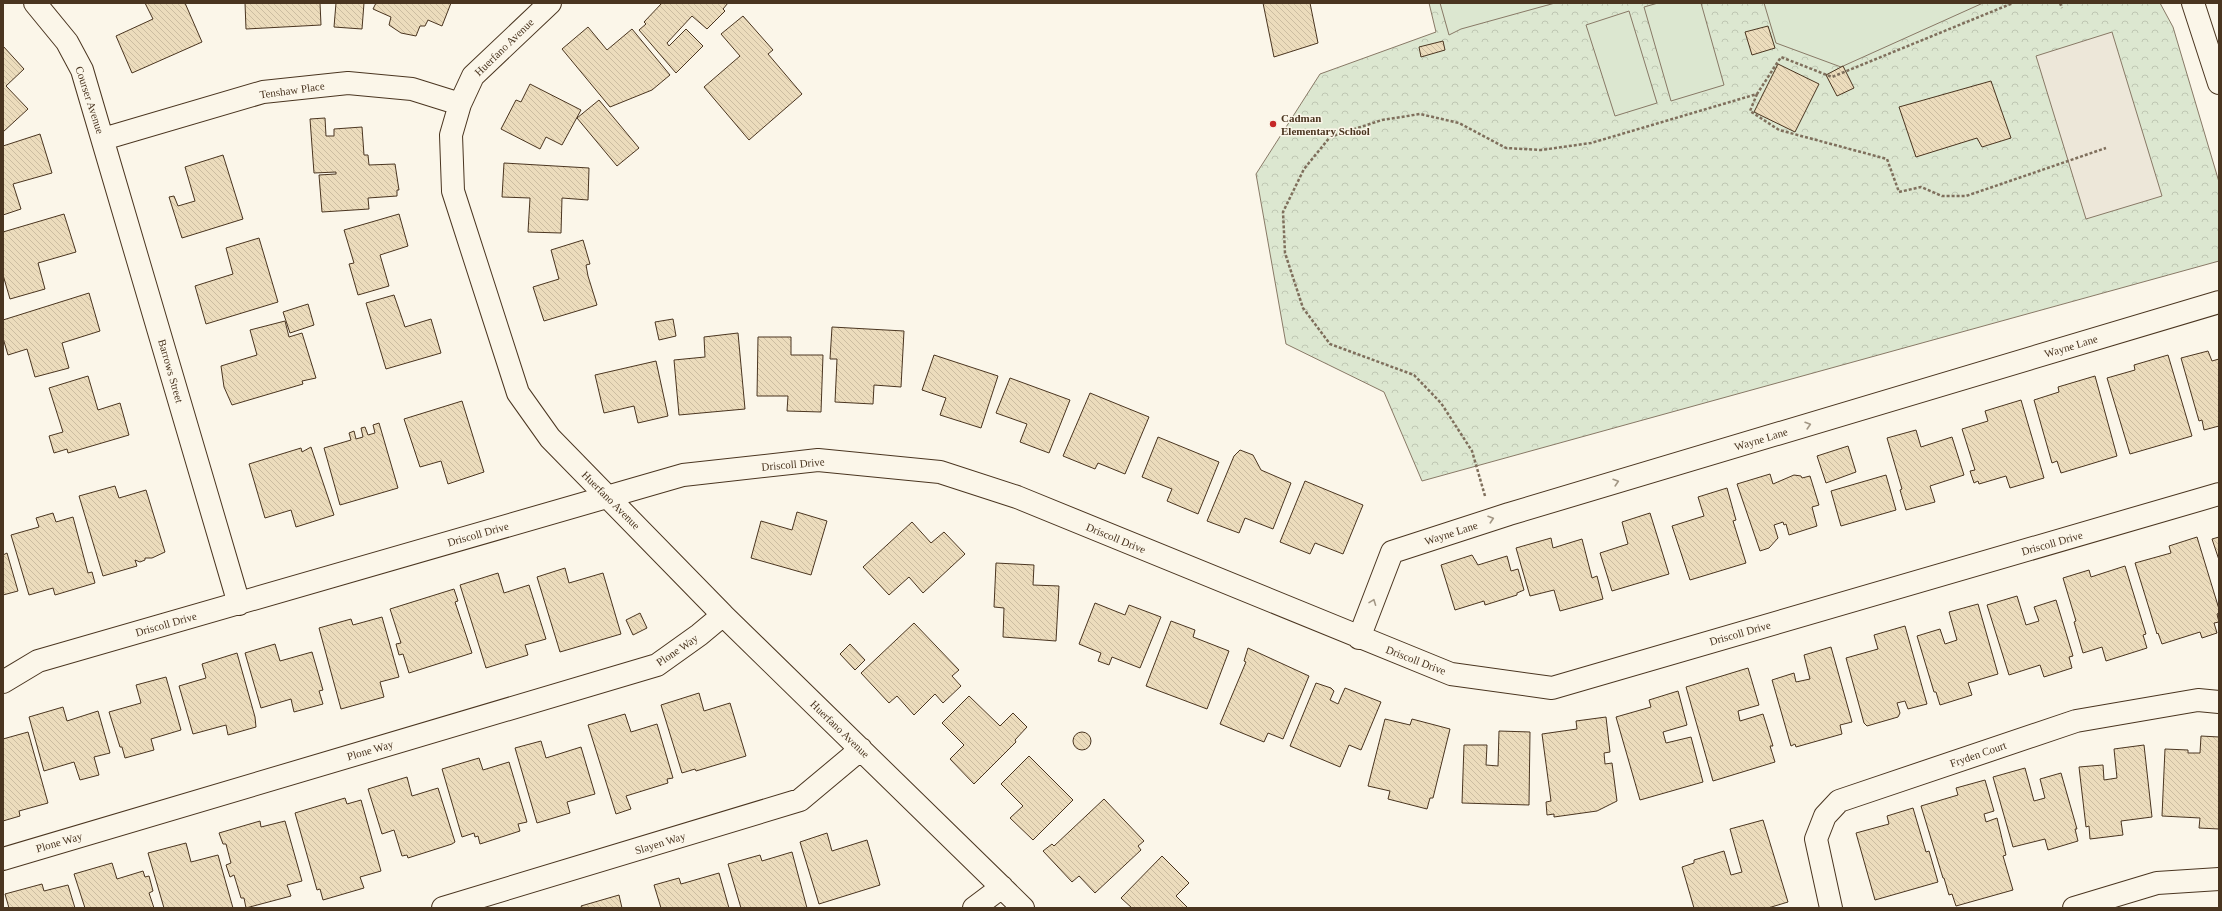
<svg xmlns="http://www.w3.org/2000/svg" width="2222" height="911" viewBox="0 0 2222 911" font-family="'Times New Roman',serif">
  <defs>
    <pattern id="park-crowns" width="20" height="18" patternUnits="userSpaceOnUse"><rect width="20" height="18" fill="#dce7d0"/><path d="M2 6a3 3 0 1 1 6 0M12 15a3 3 0 1 1 6 0" fill="none" stroke="#bec7b2"/></pattern>
    <pattern id="building-back-hatch" width="6" height="6" patternUnits="userSpaceOnUse"><rect width="6" height="6" fill="#ecdcbc"/><path d="M-1 5l2 2M0 0l6 6M5-1l2 2" fill="none" stroke="#ccbda1"/></pattern>
  </defs>
  <rect width="100%" height="100%" fill="#fbf6e9"/>
  <path fill="url(#park-crowns)" stroke="#887966" d="M 1429,3 L 2160,3 L 2173,27 L 2219,182 L 2219,261 L 1422,481 L 1384,392 L 1286,344 L 1256,174 L 1320,74 L 1436,32 Z"/>
  <path fill="#dce7d0" stroke="#887966" d="M 1440,3 L 1555,3 L 1461,29 L 1449,35 Z
    M 1658,3 L 1701,3 L 1724,85 L 1671,101 L 1644,7 Z
    M 1764,3 L 1983,3 L 1841,67 L 1776,43 Z
    M 1629,11 L 1657,103 L 1615,116 L 1586,25 Z"/>
  <path fill="#ede7d9" stroke="#887966" d="M 2112,32 L 2162,196 L 2086,219 L 2036,56 Z"/>
  <path fill="url(#building-back-hatch)" stroke="#4a3520" d="M 145,3 L 185,3 L 202,42 L 132,73 L 116,36 L 153,19 Z
    M 245,3 L 320,3 L 321,25 L 246,29 Z
    M 336,3 L 364,3 L 362,29 L 334,27 Z
    M 376,3 L 451,3 L 442,26 L 428,20 L 425,26 L 420,26 L 416,36 L 401,33 L 389,25 L 391,17 L 373,9 Z
    M 662,3 L 728,3 L 723,9 L 725,11 L 707,29 L 692,16 L 667,43 L 669,46 L 686,29 L 703,46 L 676,73 L 639,30 L 646,24 L 644,22 Z
    M 1263,3 L 1310,3 L 1318,43 L 1274,57 Z
    M 743,16 L 773,50 L 768,54 L 802,94 L 749,140 L 704,87 L 740,56 L 721,34 Z
    M 1768,26 L 1775,48 L 1752,55 L 1745,32 Z
    M 588,27 L 607,50 L 632,29 L 670,75 L 652,90 L 610,107 L 562,49 Z
    M 1443,41 L 1445,50 L 1421,57 L 1419,47 Z
    M 3,46 L 24,69 L 6,86 L 28,109 L 3,132 Z
    M 1778,64 L 1819,84 L 1795,132 L 1754,112 Z
    M 1843,66 L 1854,88 L 1837,96 L 1826,75 Z
    M 1991,81 L 2011,138 L 1982,147 L 1977,138 L 1916,157 L 1899,107 Z
    M 530,84 L 581,110 L 562,145 L 546,137 L 540,149 L 501,129 L 516,100 L 521,102 Z
    M 599,100 L 639,148 L 617,166 L 577,118 Z
    M 325,118 L 326,136 L 334,136 L 334,129 L 362,127 L 364,155 L 368,155 L 369,165 L 395,164 L 399,190 L 397,190 L 397,196 L 368,198 L 369,209 L 322,212 L 319,175 L 336,174 L 336,172 L 314,173 L 310,119 Z
    M 40,134 L 52,173 L 13,184 L 21,209 L 3,215 L 3,146 Z
    M 223,155 L 243,219 L 182,238 L 169,197 L 174,196 L 178,206 L 195,201 L 185,167 Z
    M 504,163 L 589,168 L 588,200 L 562,198 L 561,233 L 528,232 L 530,198 L 502,197 Z
    M 64,214 L 76,252 L 38,263 L 45,289 L 10,299 L 3,275 L 3,232 Z
    M 399,214 L 408,246 L 380,255 L 389,286 L 358,295 L 349,264 L 354,263 L 344,230 Z
    M 259,238 L 278,302 L 206,324 L 195,286 L 233,274 L 226,248 Z
    M 583,240 L 590,264 L 586,265 L 588,276 L 597,305 L 544,321 L 533,287 L 559,279 L 551,250 Z
    M 89,293 L 100,331 L 62,343 L 69,368 L 35,377 L 27,349 L 8,355 L 3,338 L 3,320 Z
    M 394,295 L 405,327 L 431,319 L 441,353 L 386,369 L 366,303 Z
    M 308,304 L 314,325 L 290,333 L 283,312 Z
    M 673,319 L 676,336 L 659,340 L 655,322 Z
    M 285,321 L 289,337 L 302,333 L 316,378 L 302,381 L 303,384 L 232,405 L 224,387 L 221,366 L 257,355 L 250,330 Z
    M 832,327 L 904,331 L 901,387 L 874,385 L 873,404 L 835,402 L 837,359 L 830,359 Z
    M 738,333 L 745,409 L 679,415 L 674,360 L 705,357 L 704,337 Z
    M 758,337 L 791,337 L 791,355 L 823,355 L 821,412 L 787,411 L 788,396 L 757,396 Z
    M 2208,351 L 2212,361 L 2219,359 L 2219,426 L 2204,430 L 2202,420 L 2199,421 L 2181,358 Z
    M 934,355 L 998,376 L 981,428 L 940,415 L 946,398 L 922,390 Z
    M 2168,355 L 2192,436 L 2130,454 L 2107,378 L 2135,370 L 2134,365 Z
    M 656,361 L 668,416 L 638,423 L 634,406 L 604,413 L 595,375 Z
    M 88,376 L 98,410 L 120,403 L 129,435 L 68,453 L 67,449 L 54,453 L 49,436 L 63,432 L 49,388 Z
    M 2095,376 L 2117,456 L 2061,473 L 2057,461 L 2052,463 L 2034,400 L 2059,392 L 2058,387 Z
    M 1010,378 L 1070,400 L 1049,453 L 1020,442 L 1027,424 L 996,413 Z
    M 1090,393 L 1149,417 L 1125,474 L 1098,463 L 1095,469 L 1063,456 Z
    M 2021,400 L 2044,478 L 2010,488 L 2006,476 L 1979,484 L 1978,481 L 1974,483 L 1970,471 L 1975,470 L 1962,429 L 1988,421 L 1985,411 Z
    M 462,401 L 484,472 L 448,484 L 441,461 L 420,467 L 404,419 Z
    M 379,423 L 398,488 L 340,505 L 324,448 L 351,440 L 349,433 L 354,431 L 356,439 L 363,437 L 361,428 L 365,427 L 368,435 L 375,433 L 373,425 Z
    M 1916,430 L 1921,447 L 1952,437 L 1964,475 L 1930,486 L 1935,502 L 1906,510 L 1900,490 L 1902,489 L 1887,438 Z
    M 1158,437 L 1219,462 L 1198,514 L 1167,501 L 1172,489 L 1142,477 Z
    M 1848,446 L 1856,472 L 1826,483 L 1817,456 Z
    M 311,447 L 334,515 L 296,527 L 291,510 L 265,518 L 249,464 L 301,448 L 302,452 Z
    M 1240,450 L 1253,455 L 1261,470 L 1291,483 L 1273,529 L 1245,518 L 1239,533 L 1207,521 L 1234,456 Z
    M 1770,474 L 1773,484 L 1794,475 L 1801,476 L 1802,478 L 1810,476 L 1819,505 L 1812,507 L 1817,526 L 1789,535 L 1786,524 L 1784,525 L 1783,522 L 1774,525 L 1778,538 L 1769,548 L 1760,551 L 1737,484 Z
    M 1886,475 L 1896,510 L 1841,526 L 1831,491 Z
    M 1305,481 L 1363,505 L 1343,554 L 1315,543 L 1310,554 L 1280,542 Z
    M 115,486 L 119,498 L 146,490 L 165,552 L 152,558 L 145,558 L 145,560 L 140,562 L 135,560 L 137,566 L 103,576 L 79,496 Z
    M 1727,488 L 1736,520 L 1733,521 L 1746,563 L 1690,580 L 1672,526 L 1704,516 L 1698,497 Z
    M 797,512 L 827,521 L 811,575 L 751,558 L 761,521 L 792,530 Z
    M 53,513 L 56,522 L 73,517 L 88,573 L 92,572 L 95,583 L 55,595 L 53,588 L 29,595 L 11,535 L 39,527 L 36,518 Z
    M 1650,513 L 1669,574 L 1612,591 L 1600,553 L 1628,544 L 1622,522 Z
    M 912,522 L 931,543 L 944,532 L 965,554 L 923,593 L 909,577 L 889,595 L 863,567 Z
    M 2197,537 L 2219,609 L 2219,613 L 2217,614 L 2219,622 L 2214,623 L 2217,633 L 2202,638 L 2200,632 L 2162,644 L 2158,633 L 2157,634 L 2135,563 L 2171,553 L 2169,546 Z
    M 2219,537 L 2219,560 L 2212,539 Z
    M 1551,538 L 1553,548 L 1582,539 L 1592,578 L 1597,576 L 1603,599 L 1560,611 L 1554,590 L 1530,596 L 1516,548 Z
    M 7,553 L 18,591 L 3,595 L 3,555 Z
    M 1472,555 L 1478,565 L 1507,556 L 1511,571 L 1518,569 L 1524,590 L 1517,593 L 1517,595 L 1485,605 L 1484,601 L 1455,610 L 1441,565 Z
    M 996,563 L 1034,565 L 1033,585 L 1059,586 L 1056,641 L 1003,637 L 1004,608 L 994,607 Z
    M 2125,566 L 2146,634 L 2143,635 L 2147,648 L 2106,661 L 2102,647 L 2083,653 L 2074,622 L 2076,621 L 2063,578 L 2089,570 L 2091,577 Z
    M 565,568 L 569,583 L 603,573 L 621,634 L 560,652 L 537,577 Z
    M 498,573 L 504,593 L 529,585 L 546,639 L 525,645 L 528,655 L 486,668 L 460,585 Z
    M 454,589 L 458,601 L 455,602 L 472,653 L 409,673 L 403,654 L 399,655 L 396,644 L 401,643 L 390,609 Z
    M 2017,596 L 2026,625 L 2039,621 L 2034,607 L 2056,600 L 2073,656 L 2069,657 L 2072,668 L 2044,677 L 2040,665 L 2009,675 L 1987,605 Z
    M 1095,603 L 1125,615 L 1129,605 L 1161,617 L 1140,668 L 1112,657 L 1109,665 L 1098,661 L 1101,653 L 1079,644 Z
    M 1978,604 L 1998,674 L 1968,683 L 1972,695 L 1940,705 L 1936,692 L 1934,692 L 1917,636 L 1940,629 L 1945,644 L 1957,640 L 1949,612 Z
    M 640,613 L 647,628 L 633,635 L 626,620 Z
    M 382,617 L 399,677 L 380,682 L 384,697 L 341,709 L 319,628 L 351,619 L 353,625 Z
    M 1171,621 L 1195,630 L 1193,637 L 1229,651 L 1207,709 L 1146,686 Z
    M 914,623 L 959,670 L 952,676 L 961,686 L 943,703 L 935,694 L 914,715 L 897,696 L 889,703 L 861,673 Z
    M 1905,626 L 1927,704 L 1908,709 L 1905,701 L 1897,703 L 1900,713 L 1898,717 L 1867,726 L 1864,723 L 1846,658 L 1878,649 L 1874,635 Z
    M 275,644 L 280,661 L 312,652 L 323,690 L 319,691 L 323,704 L 294,712 L 291,699 L 261,708 L 245,653 Z
    M 850,644 L 865,660 L 855,670 L 840,654 Z
    M 1831,647 L 1852,722 L 1840,725 L 1842,734 L 1796,747 L 1795,744 L 1791,746 L 1772,680 L 1794,673 L 1796,682 L 1810,679 L 1804,655 Z
    M 1248,648 L 1309,676 L 1283,739 L 1268,733 L 1264,742 L 1220,724 L 1246,662 L 1244,661 Z
    M 237,653 L 255,717 L 256,727 L 228,735 L 226,725 L 193,734 L 179,686 L 206,678 L 202,664 Z
    M 1748,668 L 1759,705 L 1738,711 L 1740,721 L 1763,714 L 1773,746 L 1770,746 L 1775,762 L 1713,781 L 1686,687 Z
    M 166,677 L 181,730 L 151,739 L 154,750 L 125,758 L 122,747 L 120,747 L 109,712 L 141,703 L 136,685 Z
    M 1316,683 L 1331,688 L 1334,691 L 1330,700 L 1338,704 L 1345,688 L 1381,702 L 1361,750 L 1349,745 L 1340,767 L 1290,746 Z
    M 1678,691 L 1687,725 L 1663,732 L 1666,743 L 1691,737 L 1703,782 L 1640,800 L 1616,717 L 1651,707 L 1649,700 Z
    M 699,693 L 704,711 L 730,703 L 746,756 L 696,771 L 695,769 L 682,773 L 661,705 Z
    M 969,696 L 1000,726 L 1013,713 L 1027,727 L 1015,740 L 1016,742 L 974,784 L 950,759 L 964,745 L 942,723 Z
    M 63,707 L 67,721 L 98,711 L 110,753 L 94,757 L 99,775 L 80,780 L 74,762 L 44,771 L 29,717 Z
    M 625,714 L 631,732 L 657,724 L 673,778 L 667,779 L 668,783 L 626,796 L 631,809 L 616,814 L 588,725 Z
    M 1606,717 L 1610,752 L 1604,753 L 1605,764 L 1612,763 L 1617,801 L 1597,811 L 1554,817 L 1554,814 L 1547,815 L 1546,802 L 1551,801 L 1542,734 L 1577,729 L 1576,721 Z
    M 1385,719 L 1410,725 L 1412,719 L 1450,729 L 1433,798 L 1430,798 L 1427,809 L 1388,799 L 1390,791 L 1368,786 Z
    M 1499,731 L 1530,732 L 1529,805 L 1462,803 L 1464,745 L 1487,745 L 1486,765 L 1498,766 Z
    M1073 741a9 9 0 1 1 18 0a9 9 0 1 1-18 0Z
    M 28,732 L 48,803 L 19,811 L 20,816 L 3,821 L 3,739 Z
    M 2201,736 L 2219,737 L 2219,829 L 2199,828 L 2200,818 L 2162,816 L 2165,749 L 2188,750 L 2188,753 L 2200,753 Z
    M 541,741 L 546,758 L 581,747 L 595,794 L 567,802 L 570,813 L 537,823 L 515,748 Z
    M 2144,745 L 2152,817 L 2121,821 L 2123,835 L 2090,839 L 2089,826 L 2086,827 L 2079,767 L 2103,765 L 2104,780 L 2117,778 L 2114,749 Z
    M 1029,756 L 1073,800 L 1033,840 L 1010,818 L 1023,806 L 1001,784 Z
    M 479,758 L 483,770 L 509,762 L 527,822 L 518,824 L 520,831 L 480,844 L 478,836 L 475,837 L 474,833 L 462,837 L 442,769 Z
    M 2025,768 L 2034,801 L 2045,798 L 2040,779 L 2061,773 L 2077,829 L 2075,829 L 2078,841 L 2048,850 L 2045,839 L 2013,847 L 1993,777 Z
    M 407,777 L 412,796 L 438,788 L 455,842 L 452,844 L 408,858 L 407,855 L 402,856 L 394,830 L 382,834 L 368,789 Z
    M 1985,780 L 1994,811 L 1984,814 L 1986,822 L 1997,818 L 2006,855 L 2003,856 L 2013,890 L 1956,906 L 1952,894 L 1949,895 L 1944,878 L 1943,878 L 1921,806 L 1958,795 L 1956,788 Z
    M 345,798 L 347,804 L 361,800 L 381,871 L 360,877 L 364,888 L 323,900 L 320,889 L 317,890 L 295,813 Z
    M 1104,799 L 1144,841 L 1138,846 L 1141,850 L 1095,893 L 1079,876 L 1072,882 L 1043,851 L 1052,844 L 1054,846 Z
    M 1913,808 L 1926,852 L 1929,851 L 1938,882 L 1875,900 L 1856,833 L 1889,824 L 1887,816 Z
    M 1763,820 L 1788,902 L 1768,908 L 1694,908 L 1682,867 L 1694,863 L 1694,860 L 1724,851 L 1731,875 L 1742,872 L 1730,829 Z
    M 260,821 L 261,827 L 285,821 L 302,881 L 287,885 L 291,896 L 246,908 L 244,898 L 241,898 L 234,875 L 230,877 L 226,865 L 231,863 L 226,844 L 223,844 L 219,833 Z
    M 827,833 L 832,851 L 867,840 L 880,885 L 819,904 L 800,842 Z
    M 186,843 L 191,862 L 218,855 L 233,908 L 164,908 L 148,853 Z
    M 792,852 L 807,908 L 741,908 L 728,864 L 760,855 L 762,861 Z
    M 1162,856 L 1189,883 L 1176,896 L 1188,908 L 1132,908 L 1121,898 Z
    M 112,863 L 117,879 L 143,871 L 145,877 L 149,876 L 153,891 L 149,893 L 154,908 L 85,908 L 74,874 Z
    M 719,873 L 729,908 L 661,908 L 654,885 L 679,878 L 681,884 Z
    M 42,884 L 44,891 L 68,885 L 75,908 L 9,908 L 5,894 Z
    M 619,895 L 622,908 L 582,908 L 581,906 Z"/>
  <g fill="none" stroke-linecap="round" stroke-linejoin="round">
    <defs>
      <path id="minor" d="M 35,3 L 67,42 L 82,70 L 239,604
        M 550,3 L 473,76 L 460,104 L 451,135 L 453,191 L 518,393 L 550,438 L 723,615 L 1023,908
        M 2193,3 L 2219,83
        M 103,139 L 263,92 L 348,83 L 412,89 L 460,104
        M 1359,638 L 1392,552 L 1509,514 L 2219,302
        M 3,682 L 38,661 L 683,475 L 818,460 L 940,472 L 1017,497 L 1451,674 L 1552,688 L 2219,494
        M 3,859 L 657,665 L 699,635 L 723,615
        M 443,908 L 800,800 L 861,749
        M 974,908 L 1002,887
        M 1831,908 L 1816,839 L 1825,816 L 1839,801 L 2076,721 L 2198,700 L 2219,702
        M 2074,908 L 2157,883 L 2219,879"/>
    </defs>
    <use href="#minor" stroke="#4a3520" stroke-width="24"/>
    <path stroke="#7f6f5c" stroke-width="2.5" stroke-dasharray="3 2" stroke-linecap="butt" d="M 2060,3 L 2062,8
      M 1757,94 L 1750,111 L 1779,130 L 1887,159 L 1899,192 L 1921,187 L 1942,196 L 1966,196 L 2106,148
      M 1485,496 L 1472,451 L 1441,403 L 1414,375 L 1330,344 L 1303,308 L 1285,253 L 1283,212 L 1304,169 L 1330,137 L 1382,120 L 1420,114 L 1459,123 L 1506,148 L 1541,150 L 1591,143 L 1757,94 L 1781,57 L 1832,77 L 2013,3"/>
    <use href="#minor" stroke="#fbf6e9" stroke-width="22"/>
  </g>
  <defs><path id="oneway-chevron" d="M-2-3.5L2.5 0L-2 3.5" fill="none" stroke-width="1.6" stroke-linecap="round" stroke-linejoin="round"/></defs>
  <g stroke="#a29684">
    <use href="#oneway-chevron" transform="translate(1808 425) rotate(-17)"/>
    <use href="#oneway-chevron" transform="translate(1616 482) rotate(-17)"/>
    <use href="#oneway-chevron" transform="translate(1491 519) rotate(-18)"/>
    <use href="#oneway-chevron" transform="translate(1373 602) rotate(-69)"/>
  </g>
  <circle fill="#c62828" stroke="#fbf6e9" stroke-width="1.5" cx="1273" cy="124" r="4"/>
  <g text-anchor="middle" stroke-width="3" stroke-linejoin="round" paint-order="stroke">
    <g font-size="11" fill="#4a3520" stroke="#fbf6e9">
      <text transform="translate(504 47) rotate(-44)" y="4">Huerfano Avenue</text>
      <text transform="translate(292 90) rotate(-8)" y="4">Tenshaw Place</text>
      <text transform="translate(90 100) rotate(72)" y="4">Courser Avenue</text>
      <text transform="translate(2071 346) rotate(-17)" y="4">Wayne Lane</text>
      <text transform="translate(171 371) rotate(74)" y="4">Barrows Street</text>
      <text transform="translate(1761 439) rotate(-17)" y="4">Wayne Lane</text>
      <text transform="translate(793 464) rotate(-5)" y="4">Driscoll Drive</text>
      <text transform="translate(611 500) rotate(45)" y="4">Huerfano Avenue</text>
      <text transform="translate(1451 533) rotate(-18)" y="4">Wayne Lane</text>
      <text transform="translate(478 534) rotate(-16)" y="4">Driscoll Drive</text>
      <text transform="translate(1116 538) rotate(22)" y="4">Driscoll Drive</text>
      <text transform="translate(2052 543) rotate(-16)" y="4">Driscoll Drive</text>
      <text transform="translate(166 624) rotate(-16)" y="4">Driscoll Drive</text>
      <text transform="translate(1740 633) rotate(-16)" y="4">Driscoll Drive</text>
      <text transform="translate(677 650) rotate(-34)" y="4">Plone Way</text>
      <text transform="translate(1416 660) rotate(21)" y="4">Driscoll Drive</text>
      <text transform="translate(840 729) rotate(44)" y="4">Huerfano Avenue</text>
      <text transform="translate(370 750) rotate(-16)" y="4">Plone Way</text>
      <text transform="translate(1978 754) rotate(-19)" y="4">Fryden Court</text>
      <text transform="translate(59 842) rotate(-16)" y="4">Plone Way</text>
      <text transform="translate(660 843) rotate(-17)" y="4">Slayen Way</text>
    </g>
    <g font-size="11" font-weight="bold" fill="#4a3520" stroke="#fbf6e9" text-anchor="start">
      <text x="1281" y="122">Cadman<tspan x="1281" dy="13">Elementary School</tspan></text>
    </g>
  </g>
  <rect width="2222" height="911" fill="none" stroke="#4a3520" stroke-width="8"/>
</svg>
